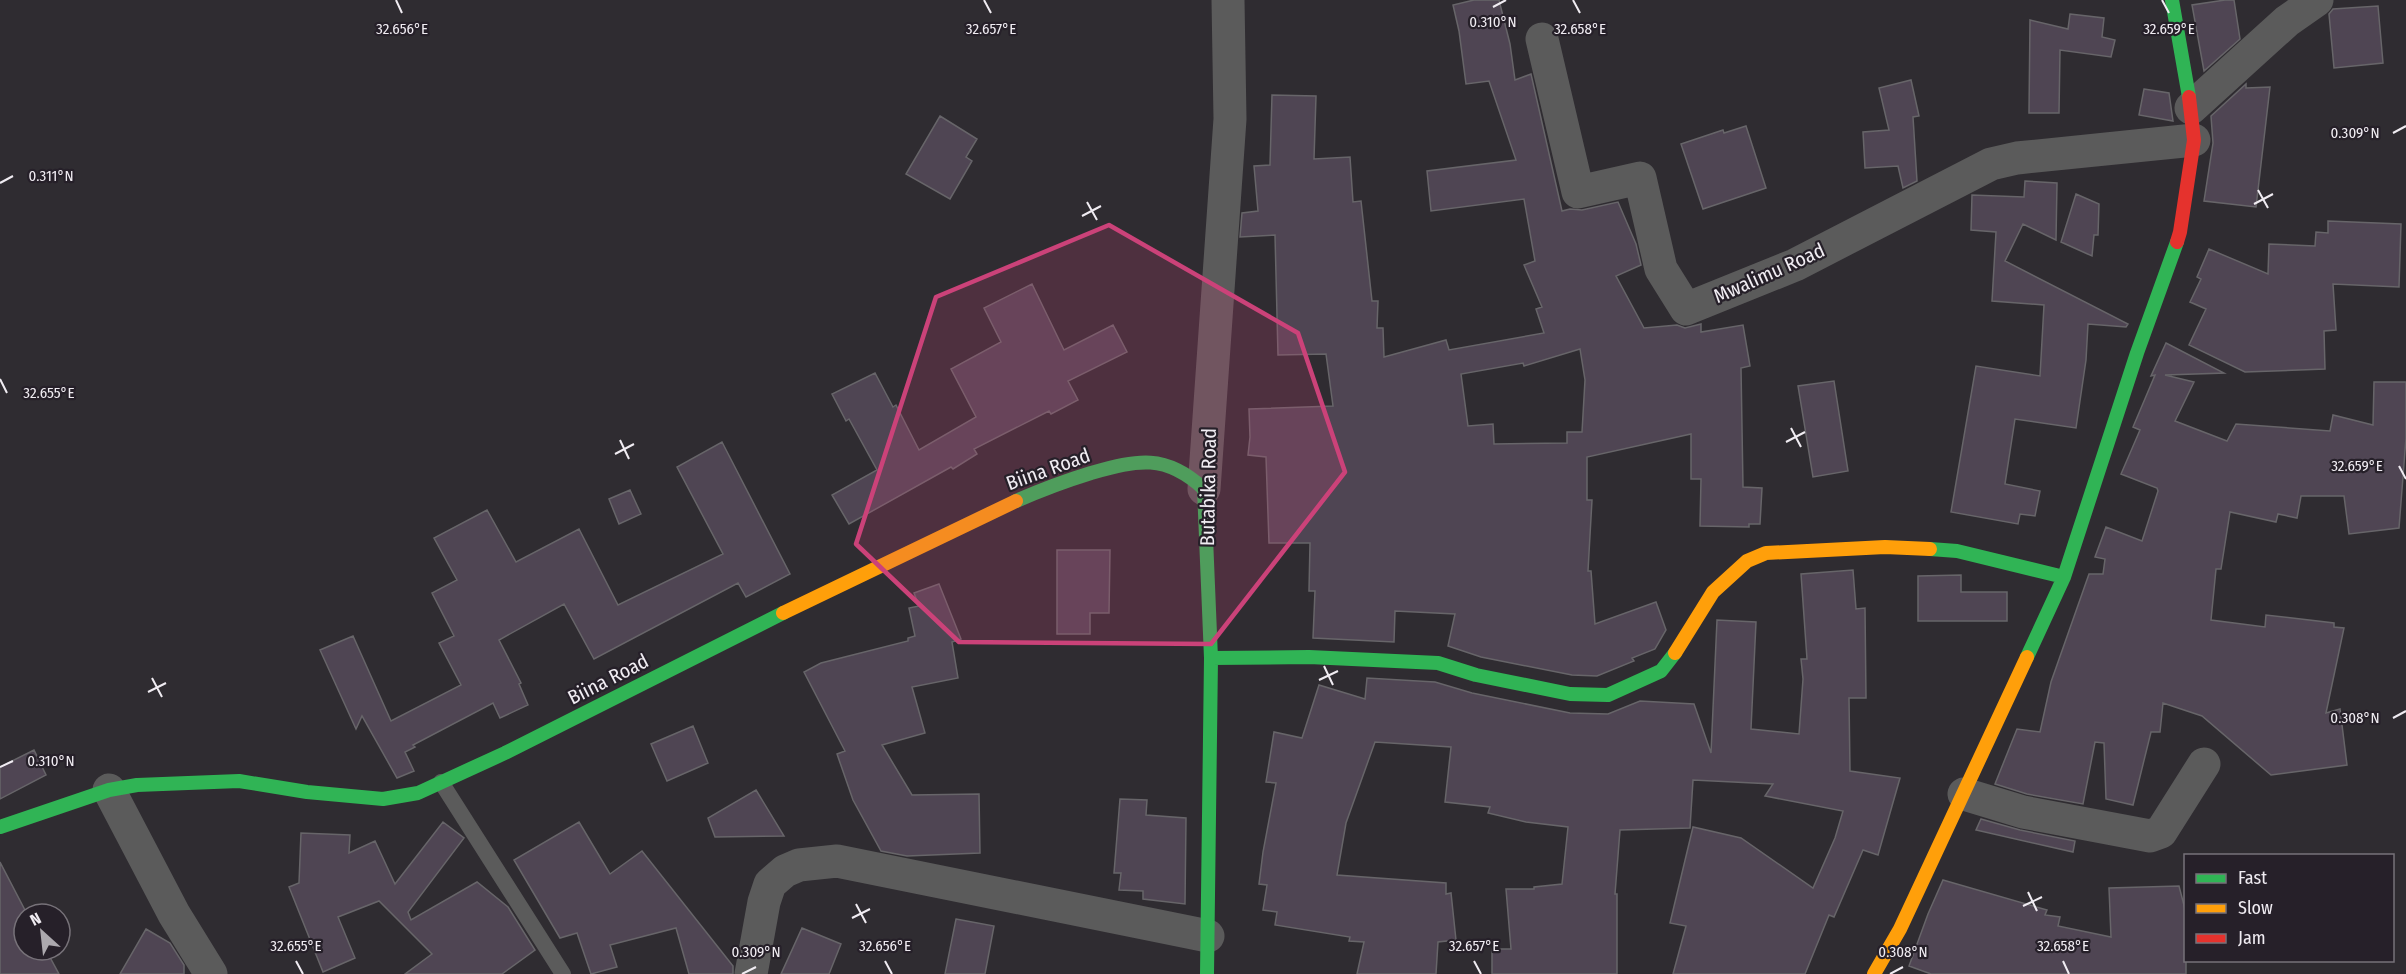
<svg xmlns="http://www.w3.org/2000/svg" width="2406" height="974" viewBox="0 0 2406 974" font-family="'Fira Sans Condensed',sans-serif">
  <rect width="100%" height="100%" fill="#2f2c31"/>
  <path fill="#4f4553" stroke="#676569" stroke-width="1.5" fill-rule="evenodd" d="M 1474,0 L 1499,0 L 1510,44 L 1515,80 L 1531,74 L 1562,211 L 1570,209 L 1582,210 L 1618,202 L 1636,244 L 1641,265 L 1616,276 L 1644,328 L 1677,325 L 1685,328 L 1701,324 L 1701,332 L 1743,325 L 1750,366 L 1741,368 L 1743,487 L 1762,488 L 1760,524 L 1749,524 L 1749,527 L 1700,526 L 1701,479 L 1691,479 L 1691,434 L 1587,457 L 1587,500 L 1592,500 L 1588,571 L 1591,571 L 1595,624 L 1656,602 L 1666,630 L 1655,649 L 1632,658 L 1634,661 L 1597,676 L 1572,675 L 1481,657 L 1448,646 L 1455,614 L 1395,611 L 1394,642 L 1313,638 L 1315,591 L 1309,591 L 1310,543 L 1269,543 L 1266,457 L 1248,455 L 1250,437 L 1249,409 L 1333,406 L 1326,354 L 1278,355 L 1275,235 L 1240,237 L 1242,213 L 1258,211 L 1254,166 L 1270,165 L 1272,95 L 1316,96 L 1314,159 L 1350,157 L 1353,202 L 1361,201 L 1372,301 L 1378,301 L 1377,328 L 1383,328 L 1384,357 L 1446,340 L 1449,350 L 1544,333 L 1536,309 L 1542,307 L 1524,265 L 1535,261 L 1524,199 L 1431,211 L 1427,171 L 1516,160 L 1489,81 L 1466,84 L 1459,31 L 1453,5 ZM 1580,349 L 1585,380 L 1582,432 L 1567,432 L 1567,443 L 1494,444 L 1493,424 L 1468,426 L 1461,374 L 1523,363 L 1524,366 Z
    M 2225,0 L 2234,0 L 2240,39 L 2204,71 L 2192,5 Z
    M 2378,6 L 2383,63 L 2334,68 L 2329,14 L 2333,9 Z
    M 2070,14 L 2104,18 L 2102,37 L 2115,40 L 2111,57 L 2060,50 L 2059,113 L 2029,113 L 2030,20 L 2068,29 Z
    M 1911,80 L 1919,116 L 1913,117 L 1917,181 L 1903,188 L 1898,166 L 1865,168 L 1863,132 L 1889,130 L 1879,88 Z
    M 2246,84 L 2246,88 L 2270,87 L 2256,207 L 2204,201 L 2213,143 L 2211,116 Z
    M 2144,89 L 2169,93 L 2173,121 L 2139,115 Z
    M 940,116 L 977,139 L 966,157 L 972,161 L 950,199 L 906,174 Z
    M 1746,126 L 1766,188 L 1703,209 L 1681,144 L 1723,130 L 1724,133 Z
    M 2025,181 L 2057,183 L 2056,240 L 2023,224 L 2005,261 L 2128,324 L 2126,327 L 2088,324 L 2086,360 L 2076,428 L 2015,419 L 2005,484 L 2040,491 L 2035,516 L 2020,514 L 2018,524 L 1951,512 L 1976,366 L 2040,376 L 2044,305 L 1992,301 L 1996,232 L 1971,230 L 1972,195 L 2024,197 Z
    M 2076,194 L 2099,204 L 2098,235 L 2094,235 L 2092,256 L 2061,242 Z
    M 2328,221 L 2401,224 L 2399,287 L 2333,284 L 2336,330 L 2324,331 L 2325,369 L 2245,372 L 2189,345 L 2206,309 L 2190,302 L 2201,279 L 2197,277 L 2209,249 L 2268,274 L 2269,244 L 2315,246 L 2316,232 L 2328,233 Z
    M 1032,284 L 1064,350 L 1113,325 L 1127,352 L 1068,381 L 1078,400 L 1051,414 L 1049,411 L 974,449 L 977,454 L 953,469 L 951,467 L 849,524 L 832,495 L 877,470 L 849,419 L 846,421 L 832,394 L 875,373 L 893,407 L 896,405 L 919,450 L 976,417 L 951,369 L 1001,342 L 984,308 Z
    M 2166,343 L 2224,373 L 2165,375 L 2194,382 L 2175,421 L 2227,441 L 2236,424 L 2330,431 L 2333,415 L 2373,425 L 2374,382 L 2406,382 L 2406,438 L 2399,528 L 2349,534 L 2344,496 L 2301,496 L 2297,518 L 2278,514 L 2276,522 L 2230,512 L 2221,569 L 2216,569 L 2211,620 L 2265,627 L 2266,615 L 2334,623 L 2334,627 L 2344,628 L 2326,713 L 2340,709 L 2347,765 L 2271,775 L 2202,716 L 2163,703 L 2160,732 L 2151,732 L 2133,805 L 2106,799 L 2104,743 L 2095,742 L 2083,804 L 2027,794 L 1995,784 L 2017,729 L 2040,732 L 2051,682 L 2089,574 L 2103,574 L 2105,559 L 2095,557 L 2106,527 L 2142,541 L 2158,491 L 2157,488 L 2121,474 L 2140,430 L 2133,427 L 2155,375 L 2151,376 Z
    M 1834,381 L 1848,471 L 1813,477 L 1798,386 Z
    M 722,442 L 790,574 L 746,597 L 738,583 L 594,659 L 564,604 L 499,640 L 521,683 L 519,684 L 528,705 L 500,718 L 493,703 L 413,745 L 415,747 L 405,752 L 414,771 L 397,778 L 362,716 L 356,729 L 320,650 L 353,636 L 391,721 L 461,685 L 439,643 L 454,636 L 432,593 L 457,580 L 434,538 L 487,510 L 516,562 L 579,529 L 618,605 L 723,554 L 677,467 Z
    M 630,490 L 641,514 L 619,524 L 609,499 Z
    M 1057,550 L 1110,550 L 1109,613 L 1090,613 L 1090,634 L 1057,634 Z
    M 1853,570 L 1856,609 L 1865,608 L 1866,698 L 1849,698 L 1850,771 L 1900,778 L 1878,855 L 1863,850 L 1834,917 L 1829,915 L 1805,974 L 1673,974 L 1686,926 L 1670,923 L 1693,827 L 1741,838 L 1813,888 L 1835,838 L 1843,811 L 1765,796 L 1773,784 L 1693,780 L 1690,828 L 1620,830 L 1615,894 L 1617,894 L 1617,974 L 1492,974 L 1492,949 L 1511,949 L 1506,889 L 1534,889 L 1534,887 L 1562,884 L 1568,827 L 1526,822 L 1488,813 L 1490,807 L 1445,802 L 1451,747 L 1375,742 L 1346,823 L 1337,875 L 1446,883 L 1446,894 L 1451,893 L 1456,940 L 1438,942 L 1436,974 L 1357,974 L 1364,942 L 1349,941 L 1350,937 L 1275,925 L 1277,912 L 1263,910 L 1267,885 L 1259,884 L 1263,852 L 1276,783 L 1266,782 L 1274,732 L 1302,738 L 1319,685 L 1365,699 L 1367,678 L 1435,682 L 1472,693 L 1570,713 L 1608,714 L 1640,701 L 1694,704 L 1711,753 L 1717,620 L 1756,622 L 1751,729 L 1799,734 L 1803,679 L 1801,659 L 1807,659 L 1801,574 Z
    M 1961,575 L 1961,592 L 2007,592 L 2007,621 L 1918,621 L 1918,576 Z
    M 939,584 L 961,639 L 952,642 L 958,678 L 912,687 L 925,733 L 882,745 L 912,795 L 979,794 L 980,853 L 907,856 L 881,851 L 853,800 L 837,754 L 845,751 L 804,672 L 821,663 L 908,641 L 908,638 L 915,636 L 909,608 L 919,606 L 914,593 Z
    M 693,726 L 708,763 L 667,781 L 651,744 Z
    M 34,750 L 46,775 L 0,799 L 0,767 Z
    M 756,790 L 784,836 L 715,837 L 708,818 Z
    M 1120,799 L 1147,800 L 1146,815 L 1186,818 L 1185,904 L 1143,899 L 1143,891 L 1119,890 L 1121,873 L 1114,873 Z
    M 1981,819 L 2020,830 L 2075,841 L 2073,852 L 1976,830 Z
    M 443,822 L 464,838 L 408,912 L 411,920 L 477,882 L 508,907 L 535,950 L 502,974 L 405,974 L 432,954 L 379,901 L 338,917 L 355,958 L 323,972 L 289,887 L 299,883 L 301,833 L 350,835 L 349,853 L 375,841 L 395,884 Z
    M 579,822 L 610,874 L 642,851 L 733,966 L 733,974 L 689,974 L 676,928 L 610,945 L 617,967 L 591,974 L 577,933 L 560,938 L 514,860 Z
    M 0,862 L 27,914 L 24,914 L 24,950 L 46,950 L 59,974 L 0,974 Z
    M 1943,880 L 2047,910 L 2045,915 L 2060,917 L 2058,926 L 2111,937 L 2109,888 L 2179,886 L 2186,913 L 2186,974 L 1931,974 L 1909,966 L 1928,914 Z
    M 956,919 L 994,926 L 985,974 L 945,974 Z
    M 802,928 L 841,944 L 829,974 L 781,974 Z
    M 146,929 L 170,943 L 184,965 L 184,974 L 120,974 Z"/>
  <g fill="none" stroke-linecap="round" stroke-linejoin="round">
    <path stroke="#5b5b5b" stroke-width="16" d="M 441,782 L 563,974"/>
    <path stroke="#5b5b5b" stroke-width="33" d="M 1542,39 L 1578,192 L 1640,178 L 1661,269 L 1686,309 L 1795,265 L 1991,164 L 2017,158 L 2194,140
      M 2191,108 L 2287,21 L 2317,0
      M 1204,489 L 1230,119 L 1228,0
      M 109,790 L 174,914 L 211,974
      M 1964,794 L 2023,812 L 2150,836 L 2161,832 L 2204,764
      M 751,974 L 764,902 L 770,884 L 785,871 L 799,865 L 837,861 L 1208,936"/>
    <path stroke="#30b455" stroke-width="14" d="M 2172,0 L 2189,97
      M 1016,501 C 1041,490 1065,481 1091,473 C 1138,460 1165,453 1204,489 L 1211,658 L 1207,974
      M 1930,549 L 1957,551 L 2064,577
      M 2027,657 L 2064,577 L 2137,353 L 2177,242
      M 1211,658 L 1309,657 L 1438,663 L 1476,675 L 1570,694 L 1608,695 L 1661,671 L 1675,653
      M 0,827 L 109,790 L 137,785 L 239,781 L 307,792 L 383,799 L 418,793 L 505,753 L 783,613"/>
    <path stroke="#ff9f0a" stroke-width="14" d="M 783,613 L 1016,501
      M 1675,653 L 1713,592 L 1747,561 L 1766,553 L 1885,547 L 1930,549
      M 1874,974 L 1900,929 L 2027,657"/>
    <path stroke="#e5322d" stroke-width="14" d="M 2177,242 L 2180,232 L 2194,140 L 2189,97"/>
  </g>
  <path fill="#cb4279" fill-opacity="0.2" stroke="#cb4279" stroke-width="4.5" stroke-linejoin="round" d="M 1109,225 L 1298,333 L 1345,472 L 1211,644 L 959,642 L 856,544 L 936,297 Z"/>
  <path fill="none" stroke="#f0ecf2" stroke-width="2" d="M 396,0 L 402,13M 984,0 L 991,13M 1573,0 L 1580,13M 2162,0 L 2169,13M 1493,7 L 1506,0M 2393,133 L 2406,126M 0,183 L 13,176M 2258,190 L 2268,208M 1087,202 L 1097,220M 2254,204 L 2273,194M 1082,216 L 1101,206M 0,379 L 7,393M 1791,428 L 1801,447M 620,440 L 629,459M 1786,442 L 1805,432M 615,454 L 634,444M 2399,466 L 2406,479M 1324,666 L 1333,685M 152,678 L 162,697M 1319,680 L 1338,671M 148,692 L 166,683M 2393,718 L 2406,711M 0,767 L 13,761M 2028,892 L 2037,911M 856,904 L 866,923M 2023,906 L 2042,897M 852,918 L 870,909M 296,961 L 303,974M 885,961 L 892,974M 1474,961 L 1481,974M 2063,961 L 2069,974M 742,974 L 756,967M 1890,974 L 1903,967"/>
  <g text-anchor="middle" stroke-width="4.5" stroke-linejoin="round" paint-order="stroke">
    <g font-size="20" fill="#f0ecf2" stroke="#262029">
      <text transform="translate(1769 273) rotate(-24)" y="7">Mwalimu Road</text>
      <text transform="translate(1048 469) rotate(-20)" y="7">Biina Road</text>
      <text transform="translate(1208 487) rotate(-89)" y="7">Butabika Road</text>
      <text transform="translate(608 679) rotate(-27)" y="7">Biina Road</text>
    </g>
  </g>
  <g font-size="15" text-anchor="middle" fill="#f0ecf2" stroke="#262029" stroke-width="4.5" stroke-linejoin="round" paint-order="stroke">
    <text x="1493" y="27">0.310°N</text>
    <text x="402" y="34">32.656°E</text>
    <text x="991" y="34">32.657°E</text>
    <text x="1580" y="34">32.658°E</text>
    <text x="2169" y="34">32.659°E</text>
    <text x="2355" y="138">0.309°N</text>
    <text x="51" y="181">0.311°N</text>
    <text x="49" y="398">32.655°E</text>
    <text x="2357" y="471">32.659°E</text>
    <text x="2355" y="723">0.308°N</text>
    <text x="51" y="766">0.310°N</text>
    <text x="296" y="951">32.655°E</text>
    <text x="885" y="951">32.656°E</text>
    <text x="1474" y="951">32.657°E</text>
    <text x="2063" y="951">32.658°E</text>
    <text x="756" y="957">0.309°N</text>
    <text x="1903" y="957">0.308°N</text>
  </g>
  <rect x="2184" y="854" width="210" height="108" fill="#262029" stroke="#777279" stroke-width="1.5"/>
  <rect x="2196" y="874" width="30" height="9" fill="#30b455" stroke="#777279" stroke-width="1.5"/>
  <text x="2238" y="884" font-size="18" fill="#f0ecf2">Fast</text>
  <rect x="2196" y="904" width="30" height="9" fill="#ff9f0a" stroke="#777279" stroke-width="1.5"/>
  <text x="2238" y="914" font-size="18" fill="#f0ecf2">Slow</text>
  <rect x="2196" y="934" width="30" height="9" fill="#e5322d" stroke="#777279" stroke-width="1.5"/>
  <text x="2238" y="944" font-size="18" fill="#f0ecf2">Jam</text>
  <g transform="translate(42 932) rotate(333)"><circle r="28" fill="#262029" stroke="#777279" stroke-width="1.5"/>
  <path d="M0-4.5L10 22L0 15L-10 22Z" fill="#aca9ae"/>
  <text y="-9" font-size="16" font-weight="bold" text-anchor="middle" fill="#f0ecf2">N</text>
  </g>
</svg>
